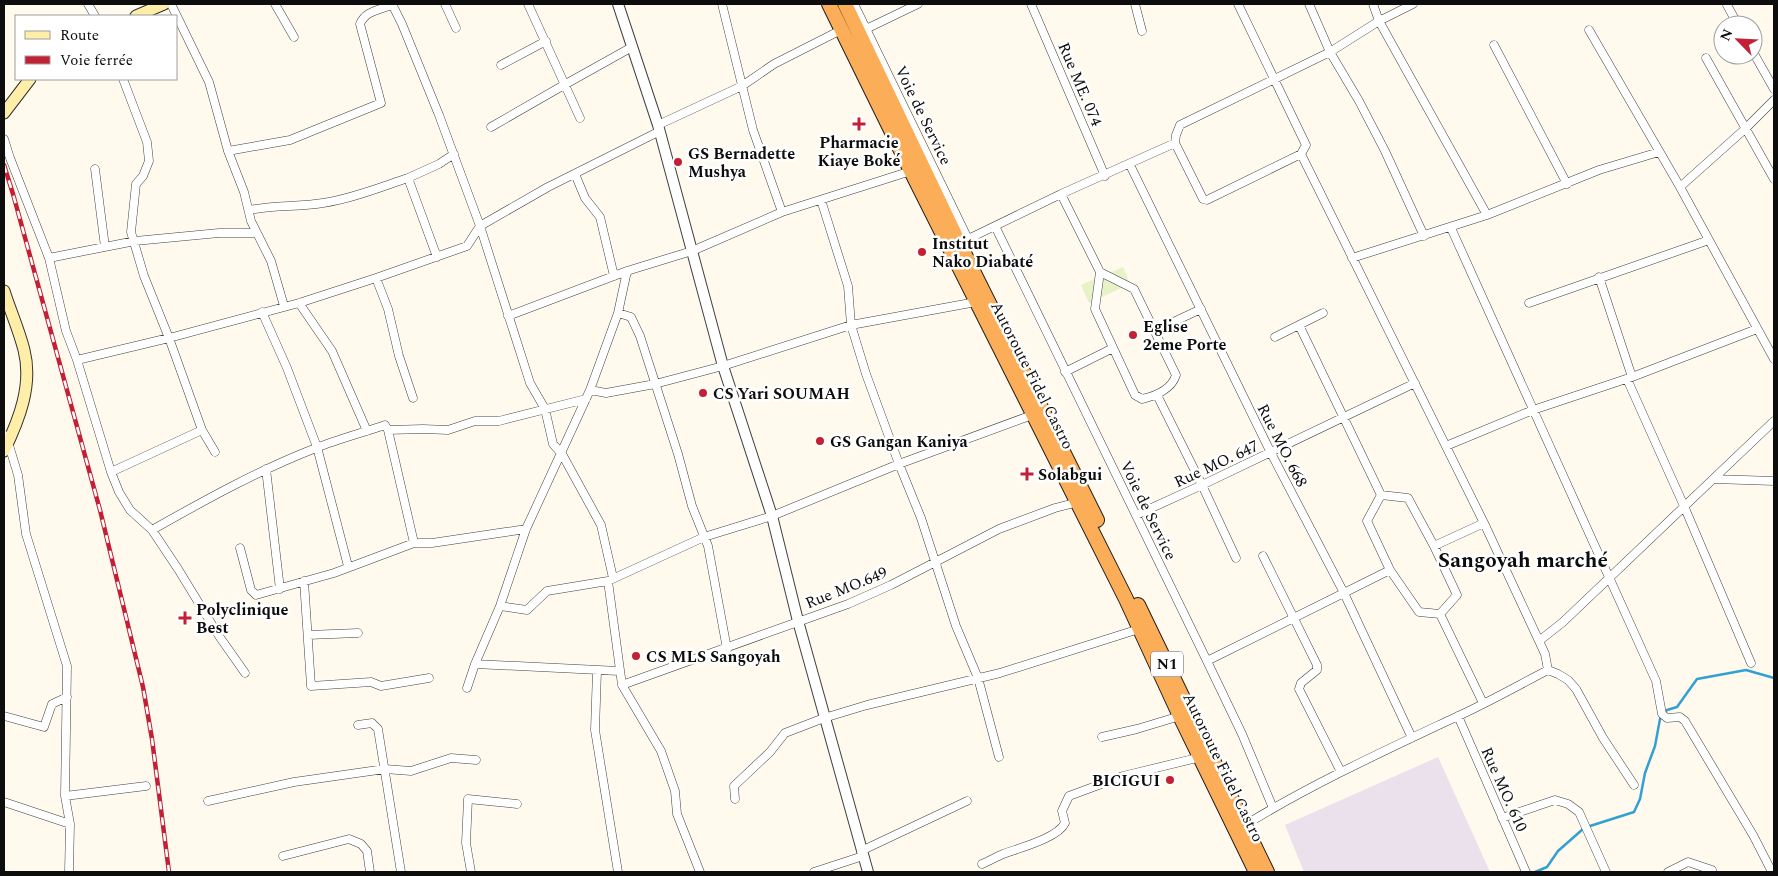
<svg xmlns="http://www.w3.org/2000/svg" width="1778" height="876" viewBox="0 0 1778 876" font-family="Spectral,serif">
  <rect width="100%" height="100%" fill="#fffaed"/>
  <path fill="#eae1ec" d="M 1438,757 L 1490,872 L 1304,872 L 1285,825 Z"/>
  <path fill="#e7f2c7" d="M 1123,267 L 1130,284 L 1089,303 L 1081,285 Z"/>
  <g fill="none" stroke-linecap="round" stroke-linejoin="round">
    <path stroke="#33a0d3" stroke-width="2.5" d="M 1590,826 L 1634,812 L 1640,799 L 1645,773 L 1655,746 L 1660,719 L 1667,710 L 1677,707 L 1697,679 L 1746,670 L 1774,678
      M 1535,872 L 1547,867 L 1558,851 L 1583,829"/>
    <defs>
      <path id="minor" d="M 88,4 L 95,16
        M 171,4 L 209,82 L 228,151 L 244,192 L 251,221 L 271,261 L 284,306
        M 275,4 L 294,37
        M 392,4 L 402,24 L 439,115 L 480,226 L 530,383 L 545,409 L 553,444 L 562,454 L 601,525 L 613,578
        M 445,4 L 456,28
        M 528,4 L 580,118
        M 722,4 L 753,130 L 782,212
        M 854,4 L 968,239
        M 1031,4 L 1105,176
        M 1135,4 L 1142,31
        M 1238,4 L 1306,145 L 1301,154
        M 1309,4 L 1330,52 L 1359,101 L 1385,151 L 1424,236
        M 1373,4 L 1379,21 L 1487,215
        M 1413,4 L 1379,21 L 1330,52 L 1180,125 L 1176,135 L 1175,143 L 1203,199 L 1207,200 L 1301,154 L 1484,523 L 1539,641
        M 1727,5 L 1738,25
        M 866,29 L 918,4
        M 1589,30 L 1680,187 L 1774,359
        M 1494,45 L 1567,184
        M 1753,52 L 1774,89
        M 1706,58 L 1774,179
        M 501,65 L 546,41
        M 658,125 L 742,86 L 774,64 L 841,30
        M 491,127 L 564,85 L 632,47
        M 4,139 L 10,158 L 49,258 L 66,331 L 77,360 L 111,472 L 119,492 L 130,510 L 152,530 L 178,569 L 219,636 L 245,673
        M 228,151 L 290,140 L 381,103 L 360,24 C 365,11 379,10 392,5
        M 1130,165 L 1271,453 L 1344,593 L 1412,738
        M 95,169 L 105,247
        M 575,174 L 585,198 L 600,217 L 614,276
        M 408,178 L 439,164 L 454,154
        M 1680,187 L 1745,129 L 1774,100
        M 1061,194 L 1100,272 L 1134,289 L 1176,375 C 1172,389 1155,396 1142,399 L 1135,395 L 1095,309 L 1100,272
        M 821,200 L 848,286 L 851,325 L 866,374 L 899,464 L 921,518 L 956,626 L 978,678 L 999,757
        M 249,210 C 274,205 298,207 323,203 C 351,199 381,187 408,178 L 437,257
        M 995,226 L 1207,661 L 1242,734 L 1273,808
        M 1451,228 L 1656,681 L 1662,714 L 1667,718 L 1680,717 L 1685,721 L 1753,835 L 1772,872
        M 966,240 L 1061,194 L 1175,143
        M 49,258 L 135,241 L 219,233 L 257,233
        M 1352,258 L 1487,215 L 1599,170 L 1659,152
        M 1599,277 L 1632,377
        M 376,278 L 388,309 L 399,356 L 413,398
        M 299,303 L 332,351 L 367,431
        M 1529,303 L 1709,240
        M 262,312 L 287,368 L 317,447 L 348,566
        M 618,313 L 631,317 L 640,336 L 678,454 L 692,506 L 708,546 L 727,649
        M 508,316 L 627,271 L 692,251 L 782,212 L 911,171
        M 1299,325 L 1381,495 L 1408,498 L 1434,546 L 1457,595 L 1440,614
        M 1154,331 L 1201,309
        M 1275,337 L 1323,313
        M 77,360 L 169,338 L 299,303 L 376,278 L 467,246 L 480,226 L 548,187 L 660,131
        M 1065,372 L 1113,348
        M 1627,379 L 1684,506 L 1751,663
        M 590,390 L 606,393 L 655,384 L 723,366 L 851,325 L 976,302
        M 1157,395 L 1202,485 L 1236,558
        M 202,430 L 215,452
        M 388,430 L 423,429 L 448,430 L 475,421 L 499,421 L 586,399
        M 4,435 L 8,442 L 18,475 L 26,534 L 67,666 L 65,796 L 70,824 L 69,872
        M 1446,446 L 1533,410 L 1632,377 L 1757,329
        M 266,469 L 280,589
        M 111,472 L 202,430 L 169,338 L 144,276 L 131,232 L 136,184 L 143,176 L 149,161 L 147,142 L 123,79
        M 1714,479 L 1774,481
        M 1381,495 L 1367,521 L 1390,570 L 1419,612 L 1440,614 L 1483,703
        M 1136,515 L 1202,485 L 1415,383
        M 152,530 C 205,500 259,470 316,448 C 338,439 362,433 385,425 L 388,430 L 414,543
        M 1434,546 L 1484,523
        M 240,548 L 251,590 L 256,595 L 334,573 L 414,543 L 432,543 L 526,529
        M 1263,556 L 1317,665 L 1317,670 L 1301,683 L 1299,689 L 1341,772
        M 304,581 L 311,686 L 371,682 L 381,686 L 429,678
        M 608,581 L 622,685 L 848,604 L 891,585 L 999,529 L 1055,508 L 1078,502
        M 500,606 L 527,610 L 547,591 L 608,581 L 704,537 L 772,516 L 899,464 L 1032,415
        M 308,635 L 358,633
        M 1207,661 L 1390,570
        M 475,664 L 619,671
        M 1548,670 L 1558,674 L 1568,680 L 1576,689 L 1603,738 L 1634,785
        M 597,671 L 595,730 L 618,872
        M 622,685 L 661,751 L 675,791 L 677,814 L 700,872
        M 467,688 L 475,664 L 500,606 L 526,529 L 590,390 L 618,313 L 627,271
        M 4,716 L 44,727 L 52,704 L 67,697
        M 1458,716 L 1526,872
        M 358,725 L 372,723 L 378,729 L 401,872
        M 1102,737 L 1137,729 L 1180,716
        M 65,796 L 146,786
        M 735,799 L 734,786 L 770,752 L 785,733 L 824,718 L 867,705 L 1000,673 L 1139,629
        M 208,801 L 294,782 L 385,769 L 411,771 L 451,758 L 476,760
        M 4,802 L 70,824
        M 1502,818 L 1555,800 L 1568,804 L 1579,812 L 1606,872
        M 1245,825 C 1312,784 1384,751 1456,717 C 1487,703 1517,686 1548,670 L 1545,654 L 1539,641 L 1563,622 L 1774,421
        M 861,851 L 967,801
        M 283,856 L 349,839 L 361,844 L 367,851 L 370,872
        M 982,864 C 989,861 996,857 1003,854 C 1019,848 1058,838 1065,823 L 1062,811 L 1069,796 L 1123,776 L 1201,757
        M 471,872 L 466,843 L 468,799 L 517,804
        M 814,872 L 863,856
        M 1668,872 L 1688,862 L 1712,870"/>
      <path id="tertiary" d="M 618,4 L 658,125 L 723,366 L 772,516 L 798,621 L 868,872"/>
      <path id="secondary" d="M 136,16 L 164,4
        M 4,113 L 30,79
        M 4,291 C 10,310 19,330 24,350 C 33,385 19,420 4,451"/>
      <path id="trunk" d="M 829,4 L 911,171 L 1126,599 L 1180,716 L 1256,872
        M 845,4 L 959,243 L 1097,520
        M 1138,605 L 1267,872"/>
    </defs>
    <use href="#minor" stroke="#404040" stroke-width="9"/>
    <use href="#tertiary" stroke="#404040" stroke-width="12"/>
    <use href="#secondary" stroke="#2f2f2f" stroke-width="13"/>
    <use href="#trunk" stroke="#1e1e1e" stroke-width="16"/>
    <use href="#minor" stroke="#fff" stroke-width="8"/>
    <use href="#tertiary" stroke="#fff" stroke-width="10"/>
    <use href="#secondary" stroke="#ffeea8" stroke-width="11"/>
    <use href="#trunk" stroke="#fcad57" stroke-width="14"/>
    <defs>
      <path id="rail" d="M 4,165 L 13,194 L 100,510 L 143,687 L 152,739 L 169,872"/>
    </defs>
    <use href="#rail" stroke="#c31f35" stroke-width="4.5"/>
    <use href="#rail" stroke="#fff" stroke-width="2.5" stroke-dasharray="8" stroke-linecap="butt"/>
  </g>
  <g fill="#c31f35" stroke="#fff" stroke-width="2">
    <path d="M856.5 116.5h5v5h5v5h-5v5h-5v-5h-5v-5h5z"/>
    <circle cx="678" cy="162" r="5"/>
    <circle cx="922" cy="252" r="5"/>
    <circle cx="1133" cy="335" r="5"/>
    <circle cx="703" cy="393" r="5"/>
    <circle cx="820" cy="441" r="5"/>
    <path d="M1024.5 466.5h5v5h5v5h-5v5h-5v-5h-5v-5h5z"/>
    <path d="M182.5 610.5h5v5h5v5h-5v5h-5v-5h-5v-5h5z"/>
    <circle cx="636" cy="656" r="5"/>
    <circle cx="1170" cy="780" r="5"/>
  </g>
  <g text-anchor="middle" stroke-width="5" stroke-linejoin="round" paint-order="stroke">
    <rect fill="#fff" stroke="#565656" stroke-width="1" x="1151" y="651.5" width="32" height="25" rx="4"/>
    <g font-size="15" font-weight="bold" fill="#0d0d0d">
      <text x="1167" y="669">N1</text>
    </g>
    <g font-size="16" fill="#0d0d0d" stroke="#fff">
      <text transform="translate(1081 84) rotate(67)" y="6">Rue ME. 074</text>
      <text transform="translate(924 115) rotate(64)" y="6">Voie de Service</text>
      <text transform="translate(1033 375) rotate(63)" y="6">Autoroute Fidel Castro</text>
      <text transform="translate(1283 445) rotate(63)" y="6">Rue MO. 668</text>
      <text transform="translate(1216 463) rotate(-25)" y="6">Rue MO. 647</text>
      <text transform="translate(1149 510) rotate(64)" y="6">Voie de Service</text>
      <text transform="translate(846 587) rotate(-22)" y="6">Rue MO.649</text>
      <text transform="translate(1224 767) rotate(64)" y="6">Autoroute Fidel Castro</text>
      <text transform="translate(1505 789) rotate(66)" y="6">Rue MO. 610</text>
    </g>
    <g font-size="16" font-weight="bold" fill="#0d0d0d" stroke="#fff" text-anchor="start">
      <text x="859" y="148" text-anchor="middle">Pharmacie<tspan x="859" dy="18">Kiaye Boké</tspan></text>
      <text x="688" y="159">GS Bernadette<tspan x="688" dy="18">Mushya</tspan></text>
      <text x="932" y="249">Institut<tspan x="932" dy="18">Nako Diabaté</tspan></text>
      <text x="1143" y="332">Eglise<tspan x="1143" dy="18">2eme Porte</tspan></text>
      <text x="713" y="399">CS Yari SOUMAH</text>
      <text x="830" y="447">GS Gangan Kaniya</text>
      <text x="1038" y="480">Solabgui</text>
      <text x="196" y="615">Polyclinique<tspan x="196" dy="18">Best</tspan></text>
      <text x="646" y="662">CS MLS Sangoyah</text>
      <text x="1160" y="786" text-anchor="end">BICIGUI</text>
    </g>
    <g font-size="21" font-weight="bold" fill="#0d0d0d" stroke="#fff">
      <text x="1523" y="567">Sangoyah marché</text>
    </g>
  </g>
  <rect width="1778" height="876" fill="none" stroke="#0d0d0d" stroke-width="10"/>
  <rect x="15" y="15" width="162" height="65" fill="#ffffff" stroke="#9e9e9e"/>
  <rect x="25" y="31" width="25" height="8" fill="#ffeea8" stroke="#9e9e9e"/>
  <text x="60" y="40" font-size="15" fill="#0d0d0d">Route</text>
  <rect x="25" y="56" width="25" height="8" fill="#c31f35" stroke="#9e9e9e"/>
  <text x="60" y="65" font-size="15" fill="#0d0d0d">Voie ferrée</text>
  <g transform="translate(1738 40) rotate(294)"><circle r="24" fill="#ffffff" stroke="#9e9e9e"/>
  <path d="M0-4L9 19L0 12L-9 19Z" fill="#c31f35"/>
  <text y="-8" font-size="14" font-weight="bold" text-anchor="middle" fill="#0d0d0d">N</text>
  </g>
</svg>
